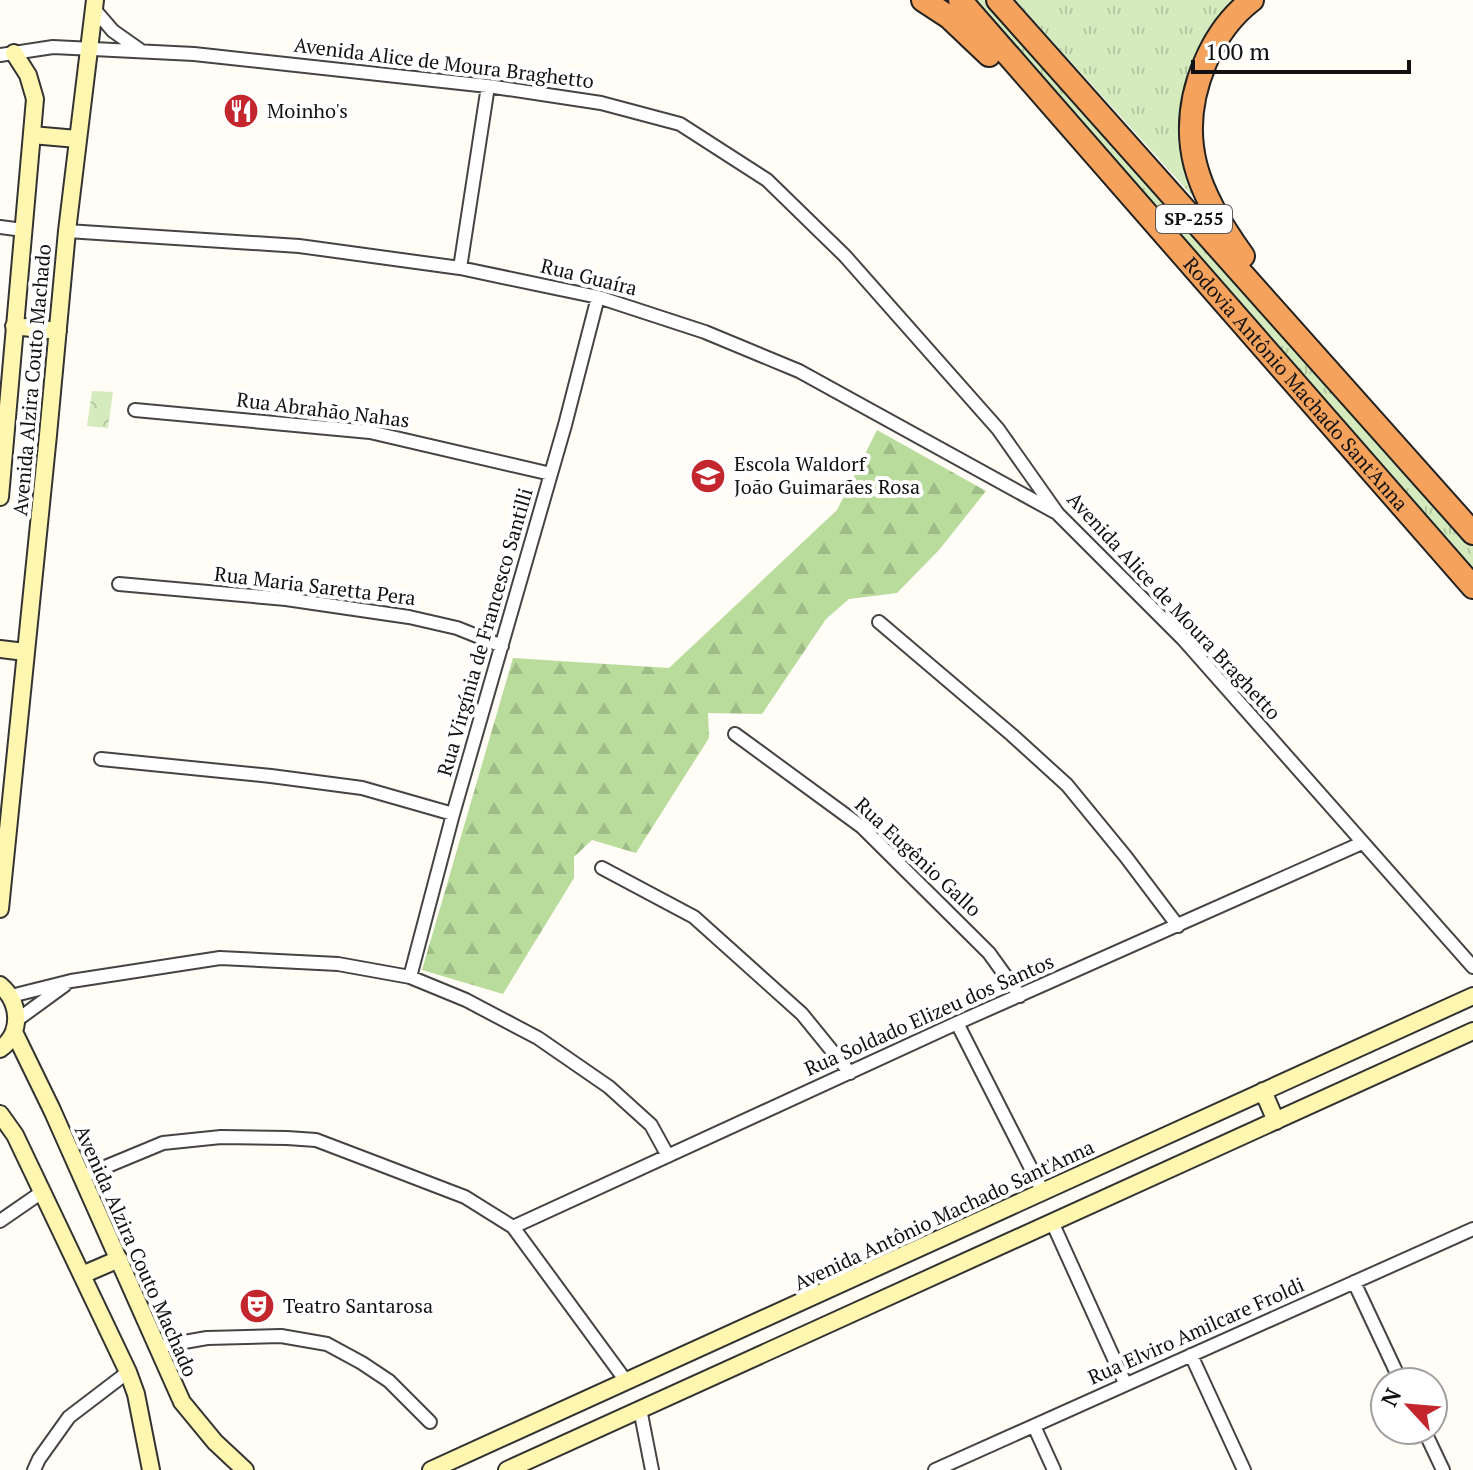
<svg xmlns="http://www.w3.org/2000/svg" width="1473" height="1470" viewBox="0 0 1473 1470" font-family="'PT Serif',serif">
  <defs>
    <pattern id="grass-tufts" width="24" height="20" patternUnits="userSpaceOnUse" patternTransform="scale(2)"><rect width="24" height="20" fill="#d5ebbd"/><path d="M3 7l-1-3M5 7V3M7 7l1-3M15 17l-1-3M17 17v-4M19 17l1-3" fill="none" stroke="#b6c8a1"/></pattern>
    <pattern id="forest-firs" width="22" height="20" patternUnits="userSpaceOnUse" patternTransform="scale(2)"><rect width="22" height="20" fill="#b9dc9c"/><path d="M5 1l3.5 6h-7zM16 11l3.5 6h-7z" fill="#9ebc85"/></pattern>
    <pattern id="park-crowns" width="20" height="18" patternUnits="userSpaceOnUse" patternTransform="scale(2)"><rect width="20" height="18" fill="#d5ebbd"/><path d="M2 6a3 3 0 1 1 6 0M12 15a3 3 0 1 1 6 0" fill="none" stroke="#b6c8a1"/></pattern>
  </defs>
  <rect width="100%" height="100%" fill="#fffdf5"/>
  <path fill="url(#grass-tufts)" d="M 971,0 L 987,0 L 1473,546 L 1473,577 Z
    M 1015,0 L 1245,0 L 1196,74 L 1206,211 Z"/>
  <path fill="url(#forest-firs)" d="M 877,430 L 986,491 L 939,550 L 897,593 L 849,599 L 826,619 L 762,714 L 708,713 L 709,738 L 636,853 L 592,840 L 574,857 L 574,878 L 503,994 L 422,970 L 513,658 L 669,668 L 837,510 Z"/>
  <path fill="url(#park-crowns)" d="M 92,391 L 113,392 L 108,428 L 87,426 Z"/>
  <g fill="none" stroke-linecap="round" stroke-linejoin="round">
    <defs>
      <path id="street" d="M 94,9 L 113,31 L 140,50
        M 0,55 L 53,47 L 194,54 L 488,86 L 601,103 L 680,124 L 767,180 L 845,256 L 998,429 L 1058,514 L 1183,639 L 1473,967
        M 0,227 L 23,230
        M 67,231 L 299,246 L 460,268 L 598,297 L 705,332 L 799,371 L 1055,512
        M 460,268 L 488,86
        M 135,410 L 370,432 L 551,474
        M 119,584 L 286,599 L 409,617 L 457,628 L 502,646
        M 879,622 L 1012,735 L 1067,785 L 1126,857 L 1178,926
        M 735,734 L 862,827 L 989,953 L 1020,996
        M 101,759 L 271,776 L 362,788 L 453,814
        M 602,868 L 694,917 L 802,1014 L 850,1073
        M 410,977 L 453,814 L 565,425 L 598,297
        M 11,996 L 71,981 L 220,958 L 338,964 L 410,977 L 466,1000 L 538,1038 L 609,1087 L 651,1125 L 668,1156
        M 17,1020 L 65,985
        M 957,1023 L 1043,1192
        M 81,1177 L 163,1143 L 221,1137 L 287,1138 L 316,1140 L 379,1164 L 465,1197 L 513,1227 L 626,1381
        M 0,1221 L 42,1192
        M 1052,1222 L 1125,1383
        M 513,1227 L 957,1023 L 1362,843
        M 1354,1282 L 1401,1382
        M 156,1347 L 207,1338 L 281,1336 L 327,1344 L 362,1363 L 389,1381 L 430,1422
        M 1191,1355 L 1244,1470
        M 640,1409 L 652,1470
        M 1034,1426 L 1054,1470
        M 1424,1430 L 1443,1470
        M 34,1470 L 39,1459 L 69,1417 L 128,1372
        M 935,1470 L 1473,1229"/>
      <path id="secondary" d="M 32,135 L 77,139
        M 14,326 L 58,331
        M 0,497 L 35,99 L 28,75 L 14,53
        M 0,649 L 25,652
        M 0,909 L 48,435 L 67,231 L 95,0
        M 0,985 C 20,1002 23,1033 0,1049
        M 14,1032 L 52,1110 L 182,1402 L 215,1442 L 245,1470
        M 1263,1091 L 1276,1121
        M 0,1114 L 15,1135 L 128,1372 L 136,1394 L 151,1470
        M 82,1275 L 119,1259
        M 431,1470 L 1473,996
        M 507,1470 L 1473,1031"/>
      <g id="highway">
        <path d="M 923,0 L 949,17 L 989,55"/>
        <path id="s1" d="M 960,0 L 1473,587"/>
        <path d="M 998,0 L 1473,533"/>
        <path d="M 1243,256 C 1199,195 1173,139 1205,63 C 1215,39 1231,16 1252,0"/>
      </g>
    </defs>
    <use href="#street" stroke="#444" stroke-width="16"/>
    <use href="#secondary" stroke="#333" stroke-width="20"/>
    <use href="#highway" stroke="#222" stroke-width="26"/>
    <use href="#street" stroke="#fff" stroke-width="12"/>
    <use href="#secondary" stroke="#fff6b0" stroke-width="16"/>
    <use href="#highway" stroke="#f5a25d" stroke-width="22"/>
  </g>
  <defs>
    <symbol id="restaurant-disc" viewBox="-11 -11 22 22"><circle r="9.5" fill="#c4262e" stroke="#fff"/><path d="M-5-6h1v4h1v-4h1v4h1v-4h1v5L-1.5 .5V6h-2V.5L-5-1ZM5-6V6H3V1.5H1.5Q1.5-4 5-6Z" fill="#fff"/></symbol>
    <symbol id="school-disc" viewBox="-11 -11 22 22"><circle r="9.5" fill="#c4262e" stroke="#fff"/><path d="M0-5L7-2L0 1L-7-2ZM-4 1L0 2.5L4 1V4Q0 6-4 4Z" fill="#fff"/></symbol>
    <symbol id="theatre-disc" viewBox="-11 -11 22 22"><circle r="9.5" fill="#c4262e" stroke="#fff"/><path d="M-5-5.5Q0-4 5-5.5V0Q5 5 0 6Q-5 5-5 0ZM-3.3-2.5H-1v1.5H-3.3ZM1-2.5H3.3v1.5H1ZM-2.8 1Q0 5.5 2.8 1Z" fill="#fff"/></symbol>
  </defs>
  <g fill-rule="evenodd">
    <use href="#restaurant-disc" x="221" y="91" width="40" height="40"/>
    <use href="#school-disc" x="688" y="456" width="40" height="40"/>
    <use href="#theatre-disc" x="237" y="1286" width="40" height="40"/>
  </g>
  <g text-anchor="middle" stroke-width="8" stroke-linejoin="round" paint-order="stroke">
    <rect fill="#fff" stroke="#585858" stroke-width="2" x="1156" y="205" width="76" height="28" rx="6"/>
    <g font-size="18" font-weight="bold" fill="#111">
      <text x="1194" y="225">SP-255</text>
    </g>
    <g font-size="20" fill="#111" stroke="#fff">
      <text transform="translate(444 63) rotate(7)" y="7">Avenida Alice de Moura Braghetto</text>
      <text transform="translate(589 277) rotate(14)" y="7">Rua Guaíra</text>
      <text transform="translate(32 380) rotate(-85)" y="7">Avenida Alzira Couto Machado</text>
      <text dy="7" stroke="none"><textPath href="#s1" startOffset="510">Rodovia Antônio Machado Sant'Anna</textPath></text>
      <text transform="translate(323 410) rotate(7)" y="7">Rua Abrahão Nahas</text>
      <text transform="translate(315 586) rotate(7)" y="7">Rua Maria Saretta Pera</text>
      <text transform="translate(1174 606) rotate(47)" y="7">Avenida Alice de Moura Braghetto</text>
      <text transform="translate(485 632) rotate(-74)" y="7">Rua Virgínia de Francesco Santilli</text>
      <text transform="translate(918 857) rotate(43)" y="7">Rua Eugênio Gallo</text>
      <text transform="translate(929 1015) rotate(-24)" y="7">Rua Soldado Elizeu dos Santos</text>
      <text transform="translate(944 1215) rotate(-25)" y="7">Avenida Antônio Machado Sant'Anna</text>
      <text transform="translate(136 1251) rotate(66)" y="7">Avenida Alzira Couto Machado</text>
      <text transform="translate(1196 1331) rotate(-24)" y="7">Rua Elviro Amilcare Froldi</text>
    </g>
    <g font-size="20" fill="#111" stroke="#fff" text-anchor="start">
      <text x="267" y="118">Moinho's</text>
      <text x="734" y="471">Escola Waldorf<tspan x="734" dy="23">João Guimarães Rosa</tspan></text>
      <text x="283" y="1313">Teatro Santarosa</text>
    </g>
  </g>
  <g transform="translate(1409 1406) rotate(296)"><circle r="38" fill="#ffffff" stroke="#a0a0a0" stroke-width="2"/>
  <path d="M0-6L14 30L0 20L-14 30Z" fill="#c4262e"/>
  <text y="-12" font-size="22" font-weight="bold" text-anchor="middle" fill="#111111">N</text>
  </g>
  <path d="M1193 60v12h216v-12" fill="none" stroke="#111111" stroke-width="4"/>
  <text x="1205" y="60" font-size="24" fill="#111111" stroke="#ffffff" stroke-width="6" paint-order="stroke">100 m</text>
</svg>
